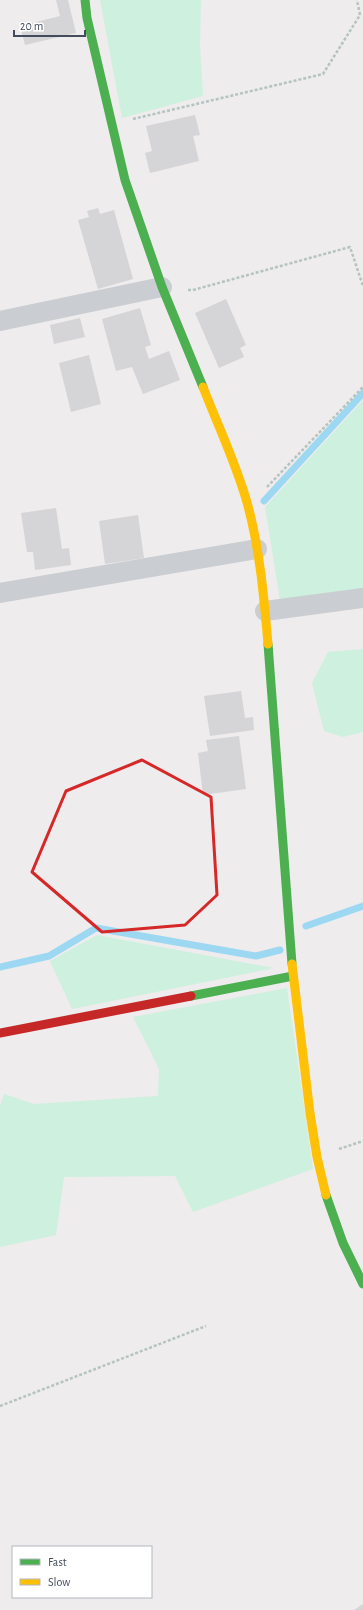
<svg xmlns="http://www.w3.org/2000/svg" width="363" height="1610" viewBox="0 0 363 1610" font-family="'Alegreya Sans',sans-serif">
  <rect width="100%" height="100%" fill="#eeecec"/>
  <path fill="#cef0de" d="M 100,0 L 201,0 L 200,45 L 203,96 L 122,118 Z
    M 363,400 L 363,588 L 280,600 L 265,507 Z
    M 363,649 L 363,732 L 343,737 L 324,731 L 312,683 L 328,652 Z
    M 97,935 L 274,968 L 72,1009 L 50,961 Z
    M 287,988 L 313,1169 L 193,1212 L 175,1176 L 64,1177 L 56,1235 L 0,1247 L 0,1106 L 4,1094 L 34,1104 L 158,1096 L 159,1069 L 133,1017 Z"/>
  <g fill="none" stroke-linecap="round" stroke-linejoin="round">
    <path stroke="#9dd8f3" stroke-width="7" d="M 264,501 L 363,393
      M 306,926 L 363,906
      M 0,967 L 49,956 L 96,928 L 256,956 L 280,950"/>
  </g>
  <path fill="#d5d4d7" d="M 56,0 L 68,0 L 76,33 L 25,45 L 20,26 L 60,16 Z
    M 195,115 L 200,135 L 193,136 L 199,161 L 150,173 L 145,153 L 152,151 L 146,126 Z
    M 98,208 L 100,214 L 114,210 L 133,279 L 98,289 L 78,220 L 89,217 L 87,211 Z
    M 226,299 L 246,345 L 240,348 L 244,357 L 219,368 L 195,313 Z
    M 140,308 L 151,345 L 145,347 L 149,359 L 169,351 L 180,380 L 143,394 L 132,367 L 116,371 L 102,319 Z
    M 80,318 L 85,337 L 54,344 L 50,325 Z
    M 89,355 L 101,404 L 71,412 L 59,363 Z
    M 56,508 L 62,549 L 69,548 L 71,565 L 35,570 L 33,552 L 27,552 L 21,513 Z
    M 138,515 L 144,558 L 105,564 L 99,521 Z
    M 241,691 L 245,718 L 253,717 L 254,730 L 210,736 L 204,696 Z
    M 239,736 L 246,789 L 203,795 L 198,753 L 208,751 L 206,740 Z
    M 363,1604 L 363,1610 L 354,1610 Z"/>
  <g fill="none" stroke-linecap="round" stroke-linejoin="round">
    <path stroke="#b5c3c1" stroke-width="2.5" stroke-dasharray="3 2" stroke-linecap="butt" d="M 133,119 L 323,74 L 360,15 L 357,0
      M 188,290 L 193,290 L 350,247 L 363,286
      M 267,487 L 363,387
      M 339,1149 L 363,1141
      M 0,1406 L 206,1326"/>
    <path stroke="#cacdd1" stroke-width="20" d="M 0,321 L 162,287
      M 0,593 L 257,549
      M 265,611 L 363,598"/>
    <path stroke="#4caf50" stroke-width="9" d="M 85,0 L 87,18 L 125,180 L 162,287 L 203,387
      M 268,644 L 292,964
      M 191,996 L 293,976
      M 326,1195 L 343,1243 L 363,1284"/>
    <path stroke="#ffc107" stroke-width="9" d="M 203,387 C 218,426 237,465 248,506 C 260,551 264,598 268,644
      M 292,964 L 310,1113 L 317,1157 L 326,1195"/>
    <path stroke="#c62828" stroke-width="9" d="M 0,1033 L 191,996"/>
  </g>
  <path fill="none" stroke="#d62828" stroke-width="3" stroke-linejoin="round" d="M 142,760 L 211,797 L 217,895 L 185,925 L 102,932 L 32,872 L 66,791 Z"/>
  <rect x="12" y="1546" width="140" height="52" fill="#ffffff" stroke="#b3b7bd"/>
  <rect x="20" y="1559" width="20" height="6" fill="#4caf50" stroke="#b3b7bd"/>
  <text x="48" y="1566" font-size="12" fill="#424c5b">Fast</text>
  <rect x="20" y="1579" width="20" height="6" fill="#ffc107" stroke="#b3b7bd"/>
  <text x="48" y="1586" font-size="12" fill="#424c5b">Slow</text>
  <path d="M14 30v6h71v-6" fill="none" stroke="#424c5b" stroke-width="2"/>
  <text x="20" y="30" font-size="12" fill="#424c5b" stroke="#ffffff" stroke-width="3" paint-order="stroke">20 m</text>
</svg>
